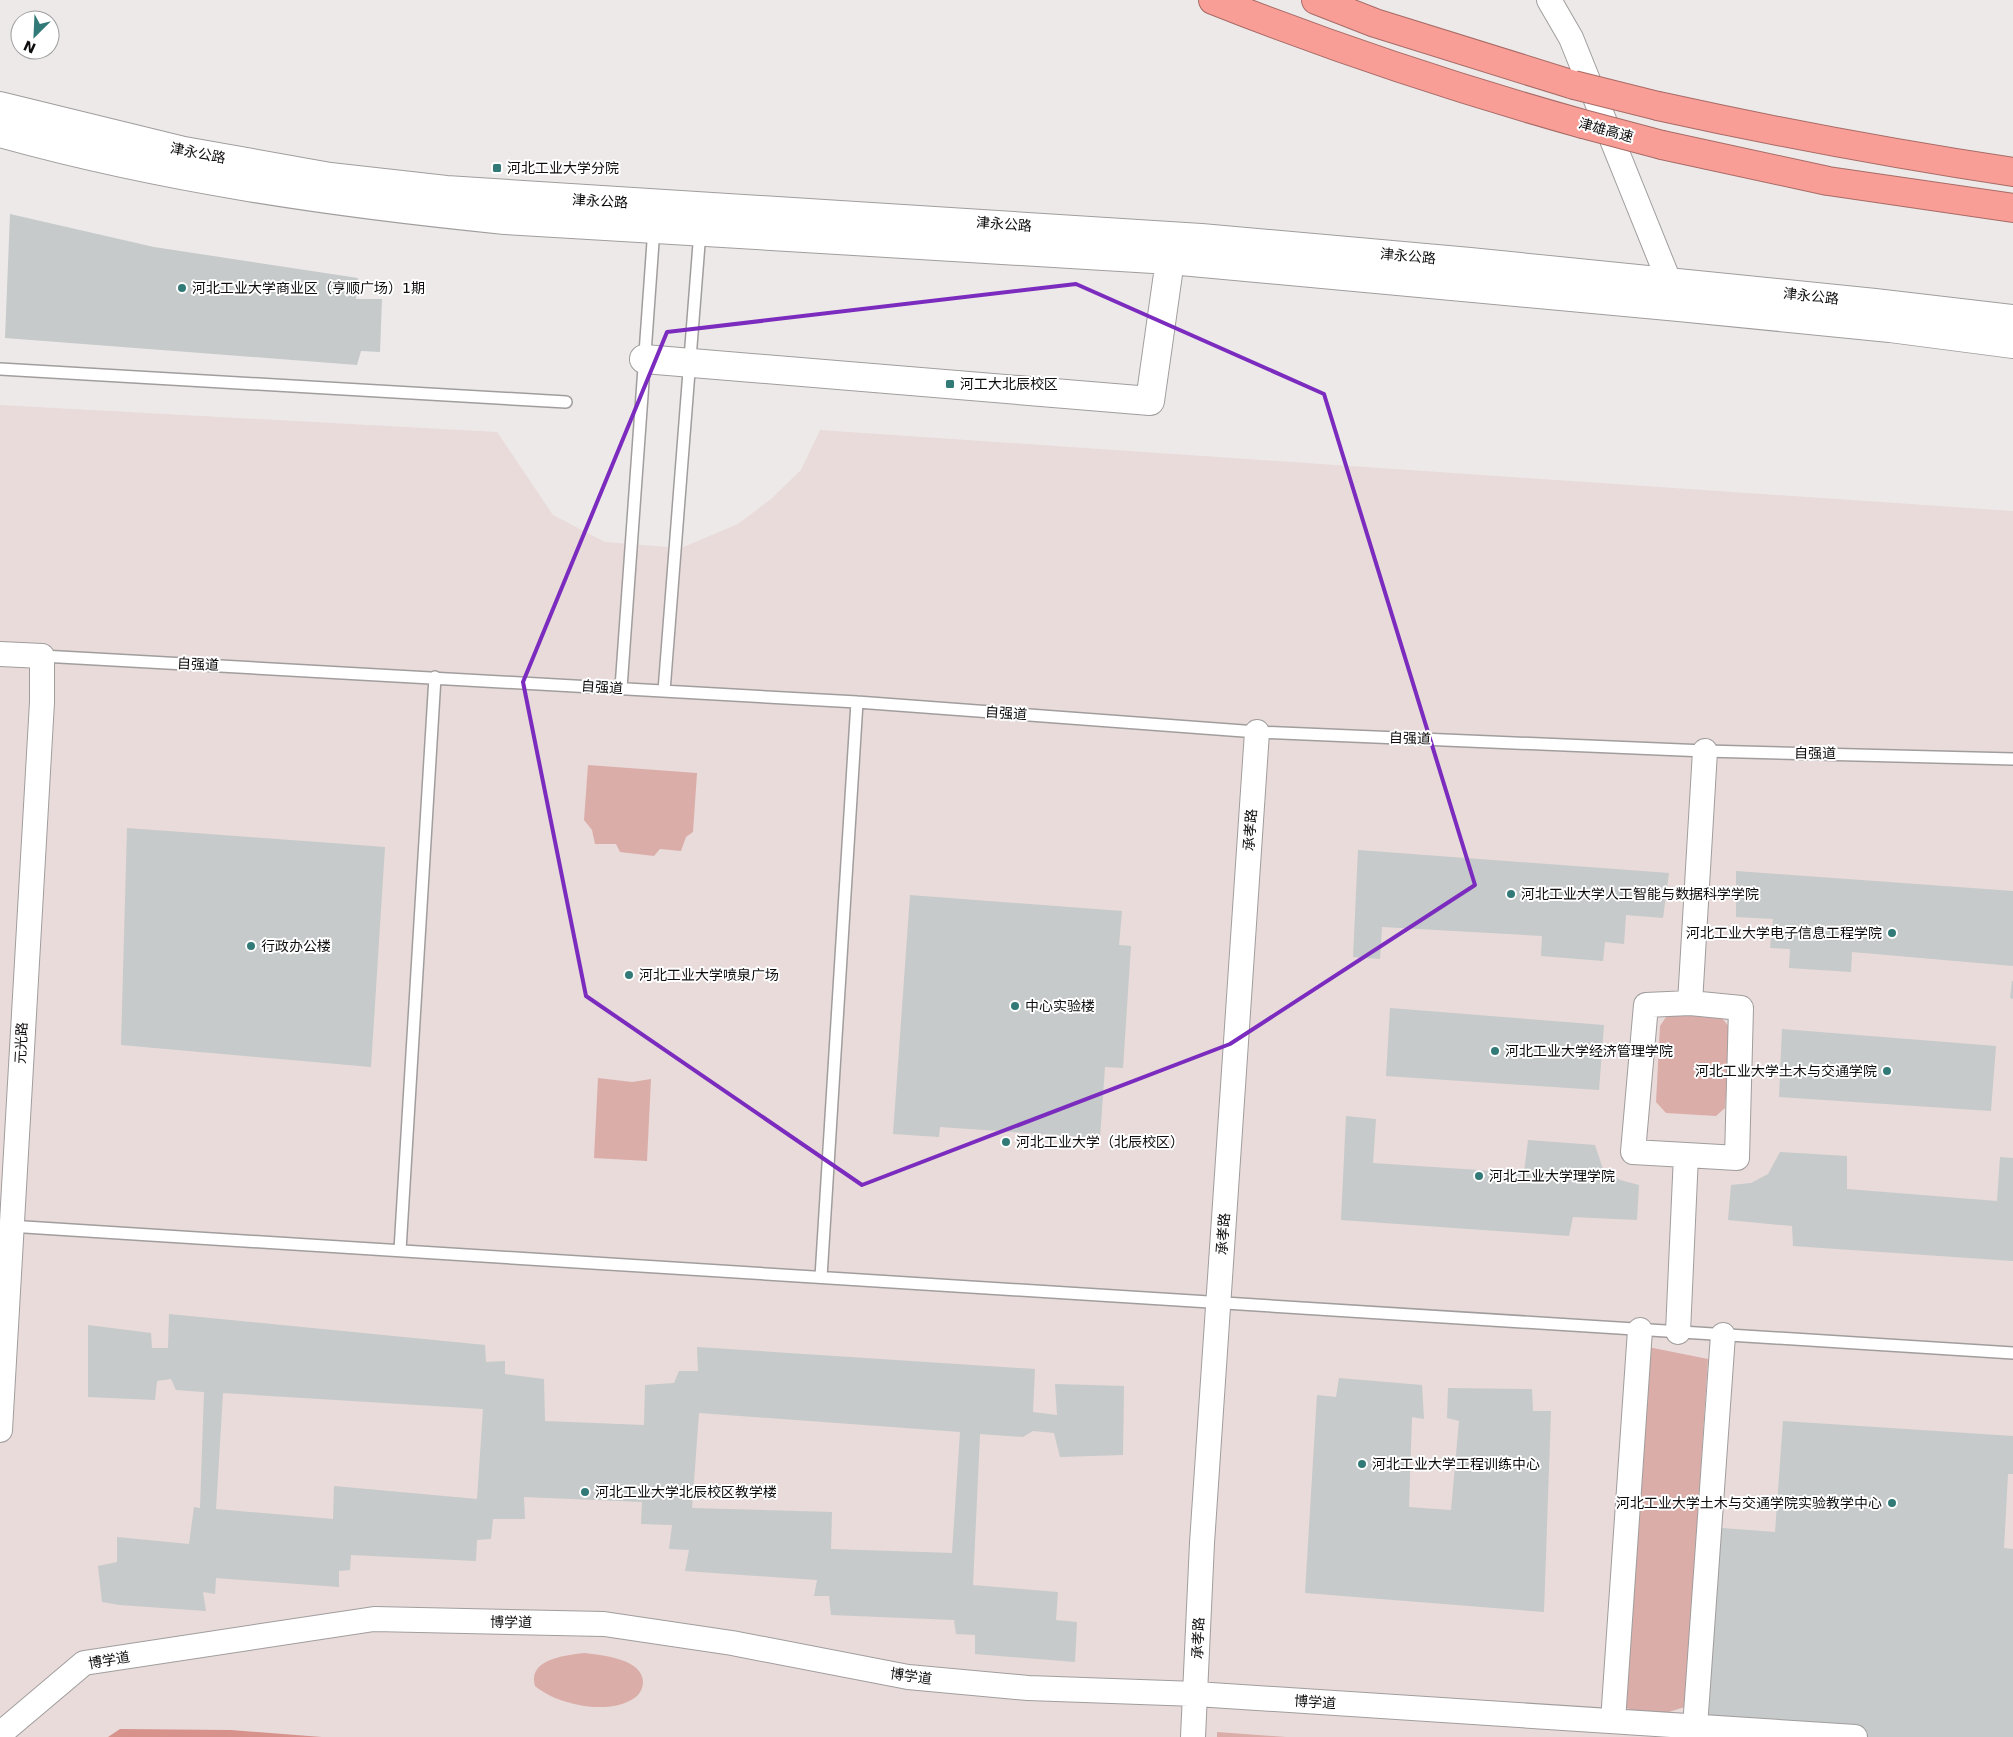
<svg xmlns="http://www.w3.org/2000/svg" width="2013" height="1737" viewBox="0 0 2013 1737" font-family="'DejaVu Sans','Noto Sans SC',sans-serif">
  <rect width="100%" height="100%" fill="#ede9e9"/>
  <path fill="#e8dbda" d="M 0,405 L 497,432 L 553,515 L 605,542 L 681,548 L 738,524 L 771,499 L 801,470 L 820,430 L 2013,511 L 2013,1737 L 0,1737 Z"/>
  <path fill="#dbada8" d="M 588,765 L 697,773 L 693,832 L 686,837 L 681,851 L 660,849 L 654,856 L 620,852 L 616,844 L 595,844 L 592,830 L 584,820 Z
    M 1668,1014 L 1721,1017 L 1731,1029 L 1725,1108 L 1716,1116 L 1666,1113 L 1656,1102 L 1660,1026 Z
    M 598,1078 L 632,1082 L 651,1079 L 647,1161 L 594,1158 Z
    M 1648,1347 L 1708,1359 L 1685,1707 L 1652,1717 L 1621,1706 Z
    M 585,1653 C 602,1655 643,1659 643,1682 C 643,1688 640,1693 637,1696 C 612,1717 557,1705 535,1686 C 527,1659 566,1655 585,1653 Z
    M 1217,1732 L 1286,1737 L 1217,1737 Z"/>
  <path fill="#d7928c" d="M 120,1729 L 231,1730 L 322,1737 L 108,1737 Z"/>
  <path fill="#c6caca" fill-rule="evenodd" d="M 10,214 L 154,247 L 358,278 L 356,299 L 382,299 L 380,352 L 361,351 L 357,365 L 5,338 Z
    M 127,828 L 385,847 L 371,1067 L 121,1045 Z
    M 1358,850 L 1669,873 L 1663,918 L 1626,915 L 1624,944 L 1605,942 L 1603,961 L 1541,956 L 1542,936 L 1382,927 L 1380,959 L 1353,957 Z
    M 1736,871 L 2013,891 L 2013,966 L 1852,952 L 1851,972 L 1789,968 L 1790,949 L 1770,948 L 1773,919 L 1736,917 Z
    M 910,895 L 1122,911 L 1119,945 L 1131,946 L 1123,1068 L 1105,1067 L 1100,1138 L 940,1127 L 939,1137 L 893,1134 Z
    M 2012,981 L 2013,981 L 2013,999 L 2010,998 Z
    M 1390,1008 L 1604,1025 L 1599,1090 L 1386,1076 Z
    M 1782,1029 L 1996,1046 L 1991,1111 L 1779,1097 Z
    M 1346,1116 L 1376,1119 L 1373,1163 L 1524,1173 L 1528,1140 L 1595,1145 L 1603,1169 L 1620,1180 L 1639,1185 L 1637,1220 L 1573,1217 L 1569,1236 L 1341,1220 Z
    M 1780,1152 L 1847,1156 L 1847,1189 L 1997,1201 L 2000,1157 L 2013,1158 L 2013,1261 L 1793,1246 L 1792,1226 L 1728,1220 L 1731,1185 L 1751,1183 L 1768,1174 Z
    M 169,1314 L 485,1345 L 486,1362 L 505,1361 L 505,1374 L 544,1379 L 545,1421 L 644,1425 L 645,1385 L 674,1383 L 679,1371 L 698,1371 L 697,1347 L 1035,1369 L 1033,1412 L 1057,1415 L 1055,1384 L 1124,1386 L 1123,1455 L 1060,1457 L 1054,1433 L 1033,1431 L 1023,1437 L 980,1434 L 973,1585 L 1058,1592 L 1056,1620 L 1077,1622 L 1075,1662 L 975,1654 L 975,1635 L 956,1634 L 954,1620 L 831,1615 L 829,1596 L 814,1596 L 817,1580 L 685,1571 L 689,1550 L 669,1549 L 672,1525 L 641,1524 L 642,1502 L 524,1497 L 525,1519 L 493,1519 L 491,1539 L 477,1540 L 476,1561 L 351,1555 L 350,1570 L 339,1571 L 339,1587 L 216,1578 L 215,1594 L 203,1592 L 206,1611 L 120,1605 L 102,1602 L 98,1566 L 117,1562 L 117,1537 L 189,1544 L 194,1507 L 200,1508 L 204,1392 L 176,1390 L 171,1379 L 157,1381 L 155,1400 L 88,1397 L 88,1325 L 151,1333 L 152,1348 L 168,1348 ZM 223,1393 L 483,1409 L 477,1499 L 334,1486 L 333,1519 L 216,1509 ZM 699,1413 L 960,1432 L 952,1553 L 831,1549 L 832,1512 L 692,1508 Z
    M 1339,1378 L 1422,1385 L 1424,1419 L 1412,1417 L 1409,1507 L 1451,1510 L 1459,1421 L 1447,1418 L 1448,1388 L 1532,1389 L 1533,1411 L 1551,1411 L 1544,1612 L 1305,1593 L 1317,1395 L 1336,1397 Z
    M 1783,1421 L 2013,1436 L 2013,1474 L 2008,1474 L 2004,1548 L 2013,1549 L 2013,1737 L 1694,1737 L 1709,1527 L 1775,1532 Z"/>
  <g fill="none" stroke-linecap="round" stroke-linejoin="round">
    <defs>
      <path id="service" d="M 0,369 L 566,402
        M 42,656 L 857,702 L 1257,732 L 1705,751 L 2013,759
        M 621,688 L 654,228
        M 664,691 L 700,231
        M 9,1226 L 2013,1353
        M 400,1250 L 435,677
        M 821,1277 L 857,702"/>
      <path id="minor" d="M 1549,0 L 1571,38 L 1675,296
        M 0,654 L 42,656 L 42,702 L 0,1430
        M 1686,1155 L 1737,1158 L 1741,1008 L 1690,1003
        M 1678,1332 L 1686,1155 L 1633,1152 L 1646,1005 L 1690,1003 L 1705,751
        M 1613,1721 L 1640,1330
        M 1695,1727 L 1723,1335
        M 0,1734 L 84,1663 L 374,1619 L 604,1624 L 732,1643 L 908,1677 L 1028,1688 L 1196,1694 L 1855,1737
        M 1193,1737 L 1202,1543 L 1257,732"/>
      <path id="tertiary" d="M 0,106 L 184,151 L 330,177 L 446,190 L 1201,238 L 1470,262 L 1875,303 L 2013,319
        M 0,133 C 165,179 335,203 505,220 L 1170,260 L 1679,307 L 1890,328 L 2013,344
        M 644,359 L 1150,401 L 1170,260"/>
      <path id="motorway" d="M 1213,0 C 1334,48 1458,89 1583,124
        M 1316,0 L 1375,23 L 1574,85
        M 1658,106 C 1776,132 1894,154 2013,172
        M 1662,145 L 1828,181 L 2013,208"/>
    </defs>
    <use href="#service" stroke="#a19d9d" stroke-width="14"/>
    <use href="#minor" stroke="#a19d9d" stroke-width="26"/>
    <use href="#tertiary" stroke="#a19d9d" stroke-width="30"/>
    <use href="#motorway" stroke="#a76b66" stroke-width="30"/>
    <use href="#service" stroke="#fff" stroke-width="11"/>
    <use href="#minor" stroke="#fff" stroke-width="24"/>
    <use href="#tertiary" stroke="#fff" stroke-width="28"/>
    <use href="#motorway" stroke="#f99e96" stroke-width="28"/>
    <defs>
      <path id="motorway-bridge" d="M 1574,85 L 1658,106
        M 1583,124 L 1662,145"/>
    </defs>
    <use href="#motorway-bridge" stroke="#a76b66" stroke-width="30" stroke-linecap="butt"/>
    <use href="#motorway-bridge" stroke="#f99e96" stroke-width="28"/>
  </g>
  <path fill="none" stroke="#7b2cbf" stroke-width="4" stroke-linejoin="round" d="M 1076,284 L 1324,394 L 1475,885 L 1230,1044 L 862,1185 L 586,996 L 523,682 L 667,332 Z"/>
  <g fill="#317a77" stroke="#fff" stroke-width="2">
    <rect x="492" y="163" width="10" height="10" rx="2.5"/>
    <circle cx="182" cy="288" r="5"/>
    <rect x="945" y="379" width="10" height="10" rx="2.5"/>
    <circle cx="1511" cy="894" r="5"/>
    <circle cx="1892" cy="933" r="5"/>
    <circle cx="251" cy="946" r="5"/>
    <circle cx="629" cy="975" r="5"/>
    <circle cx="1015" cy="1006" r="5"/>
    <circle cx="1495" cy="1051" r="5"/>
    <circle cx="1887" cy="1071" r="5"/>
    <circle cx="1006" cy="1142" r="5"/>
    <circle cx="1479" cy="1176" r="5"/>
    <circle cx="1362" cy="1464" r="5"/>
    <circle cx="585" cy="1492" r="5"/>
    <circle cx="1892" cy="1503" r="5"/>
  </g>
  <g text-anchor="middle" stroke-width="4" stroke-linejoin="round" paint-order="stroke">
    <g font-size="14" fill="#0e0c0c" stroke="#fff">
      <text transform="translate(1606 130) rotate(15)" y="5">津雄高速</text>
      <text transform="translate(198 153) rotate(11)" y="5">津永公路</text>
      <text transform="translate(600 201) rotate(3)" y="5">津永公路</text>
      <text transform="translate(1004 224) rotate(4)" y="5">津永公路</text>
      <text transform="translate(1408 256) rotate(5)" y="5">津永公路</text>
      <text transform="translate(1811 296) rotate(6)" y="5">津永公路</text>
      <text transform="translate(198 664) rotate(3)" y="5">自强道</text>
      <text transform="translate(602 687) rotate(4)" y="5">自强道</text>
      <text transform="translate(1006 713) rotate(4)" y="5">自强道</text>
      <text transform="translate(1410 738) rotate(2)" y="5">自强道</text>
      <text transform="translate(1815 753) rotate(1)" y="5">自强道</text>
      <text transform="translate(1250 830) rotate(-86)" y="5">承孝路</text>
      <text transform="translate(21 1043) rotate(-87)" y="5">元光路</text>
      <text transform="translate(1223 1234) rotate(-86)" y="5">承孝路</text>
      <text transform="translate(511 1622) rotate(1)" y="5">博学道</text>
      <text transform="translate(1198 1638) rotate(-88)" y="5">承孝路</text>
      <text transform="translate(109 1660) rotate(-10)" y="5">博学道</text>
      <text transform="translate(911 1676) rotate(8)" y="5">博学道</text>
      <text transform="translate(1315 1702) rotate(4)" y="5">博学道</text>
    </g>
    <g font-size="14" fill="#0e0c0c" stroke="#fff" text-anchor="start">
      <text x="507" y="173">河北工业大学分院</text>
      <text x="192" y="293">河北工业大学商业区（亨顺广场）1期</text>
      <text x="960" y="389">河工大北辰校区</text>
      <text x="1521" y="899">河北工业大学人工智能与数据科学学院</text>
      <text x="1882" y="938" text-anchor="end">河北工业大学电子信息工程学院</text>
      <text x="261" y="951">行政办公楼</text>
      <text x="639" y="980">河北工业大学喷泉广场</text>
      <text x="1025" y="1011">中心实验楼</text>
      <text x="1505" y="1056">河北工业大学经济管理学院</text>
      <text x="1877" y="1076" text-anchor="end">河北工业大学土木与交通学院</text>
      <text x="1016" y="1147">河北工业大学（北辰校区）</text>
      <text x="1489" y="1181">河北工业大学理学院</text>
      <text x="1372" y="1469">河北工业大学工程训练中心</text>
      <text x="595" y="1497">河北工业大学北辰校区教学楼</text>
      <text x="1882" y="1508" text-anchor="end">河北工业大学土木与交通学院实验教学中心</text>
    </g>
  </g>
  <g transform="translate(35 35) rotate(204)"><circle r="24" fill="#ffffff" stroke="#9f9e9e"/>
  <path d="M0-4L9 19L0 12L-9 19Z" fill="#317a77"/>
  <text y="-8" font-size="14" font-weight="bold" text-anchor="middle" fill="#0e0c0c">N</text>
  </g>
</svg>
